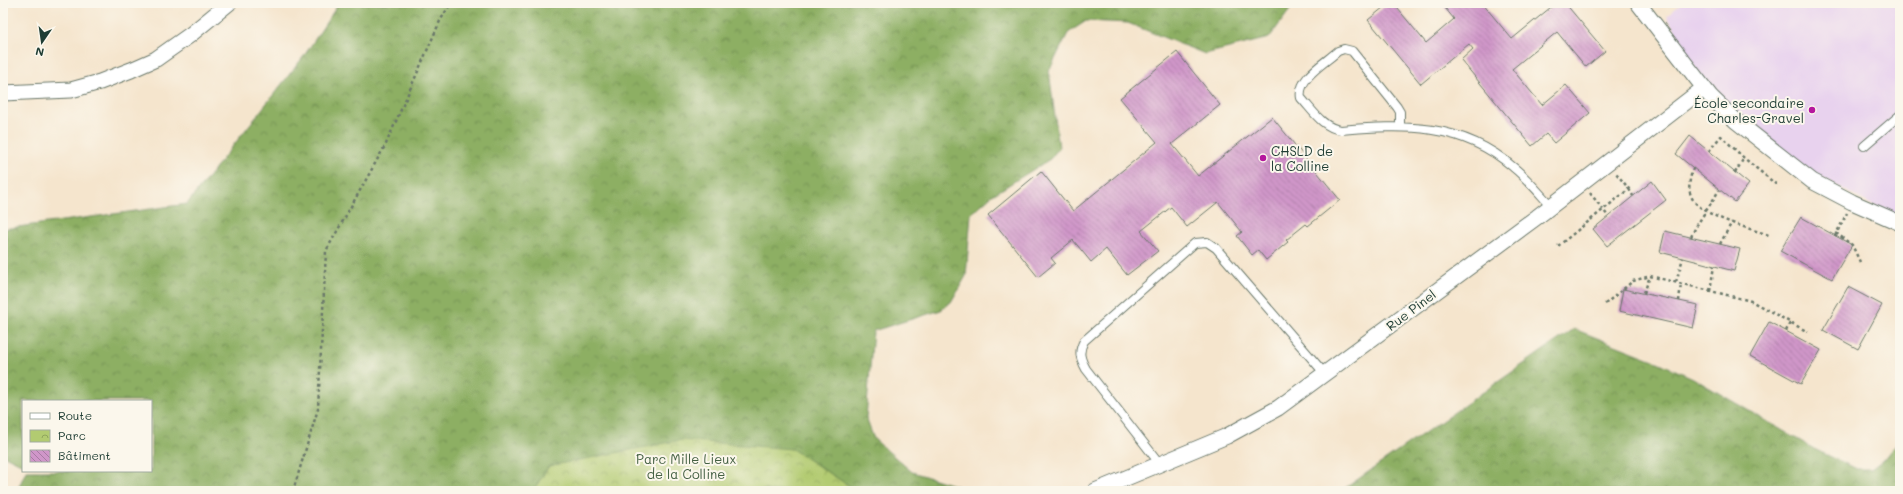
<svg xmlns="http://www.w3.org/2000/svg" width="1903" height="494" viewBox="0 0 1903 494" font-family="Mali,sans-serif">
  <defs>
    <pattern id="forest-crowns" width="20" height="18" patternUnits="userSpaceOnUse"><rect width="20" height="18" fill="#8daf63"/><path d="M2 6a3 3 0 1 1 6 0M12 15a3 3 0 1 1 6 0" fill="none" stroke="#739052"/></pattern>
    <pattern id="park-crowns" width="20" height="18" patternUnits="userSpaceOnUse"><rect width="20" height="18" fill="#b2cb71"/><path d="M2 6a3 3 0 1 1 6 0M12 15a3 3 0 1 1 6 0" fill="none" stroke="#90a65e"/></pattern>
    <pattern id="building-back-hatch" width="6" height="6" patternUnits="userSpaceOnUse"><rect width="6" height="6" fill="#d096c9"/><path d="M-1 5l2 2M0 0l6 6M5-1l2 2" fill="none" stroke="#a87ca4"/></pattern>
  </defs>
  <rect width="100%" height="100%" fill="#fbf7ec"/>
  <filter id="ink" filterUnits="userSpaceOnUse"><feTurbulence type="fractalNoise" baseFrequency=".025" numOctaves="2"/><feDisplacementMap in="SourceGraphic" scale="8" xChannelSelector="R" yChannelSelector="G"/><feConvolveMatrix kernelMatrix="1 2 1 2 8 2 1 2 1" color-interpolation-filters="sRGB"/></filter>
  <filter id="wash" filterUnits="userSpaceOnUse"><feTurbulence type="fractalNoise" baseFrequency=".012" numOctaves="4" result="noise"/><feDisplacementMap in="SourceGraphic" scale="16" xChannelSelector="R" yChannelSelector="G"/><feGaussianBlur stdDeviation="0.9" result="paint"/><feColorMatrix in="noise" values="0 0 0 0 0 0 0 0 0 0 0 0 0 0 0 0 0 1.4 0 .05"/><feComposite in="paint" operator="in"/></filter>
  <g filter="url(#wash)">
    <rect width="100%" height="100%" fill="#f5e5cd"/>
    <path fill="#e8d2ee" d="M 1682,3 L 1900,3 L 1900,220 L 1779,155 L 1711,97 L 1667,16 Z"/>
    <path fill="url(#forest-crowns)" stroke="#56764c" d="M 339,3 L 1295,3 L 1269,38 L 1205,54 L 1128,23 L 1086,21 L 1068,33 L 1049,71 L 1059,148 L 1050,159 L 991,196 L 971,214 L 966,276 L 951,302 L 941,310 L 873,331 L 866,418 L 874,439 L 912,472 L 973,491 L 857,491 L 792,449 L 549,466 L 533,491 L 17,491 L 26,471 L 151,471 L 151,401 L 23,401 L 23,465 L 3,455 L 3,229 L 187,204 L 304,56 Z
      M 1574,329 L 1651,359 L 1693,378 L 1814,449 L 1857,469 L 1871,469 L 1883,460 L 1900,439 L 1900,491 L 1341,491 Z"/>
    <path fill="url(#park-crowns)" stroke="#688452" d="M 681,440 L 792,449 L 857,491 L 533,491 L 549,466 Z"/>
    <g id="blocks">
      <path fill="url(#building-back-hatch)" d="M 1389,3 L 1393,3 L 1426,43 L 1454,19 L 1441,3 L 1482,3 L 1512,39 L 1556,3 L 1565,3 L 1605,51 L 1586,67 L 1557,32 L 1512,69 L 1542,105 L 1566,85 L 1590,113 L 1554,143 L 1546,134 L 1532,146 L 1461,60 L 1473,49 L 1469,44 L 1421,84 L 1368,20 Z
        M 1177,52 L 1220,105 L 1172,144 L 1198,176 L 1272,117 L 1340,200 L 1308,226 L 1306,224 L 1286,240 L 1288,242 L 1266,260 L 1258,250 L 1252,255 L 1237,236 L 1242,232 L 1218,202 L 1187,227 L 1171,207 L 1141,231 L 1158,251 L 1127,275 L 1106,249 L 1091,262 L 1073,240 L 1051,258 L 1055,263 L 1038,277 L 988,215 L 1041,171 L 1073,211 L 1157,142 L 1120,98 Z
        M 1690,136 L 1749,184 L 1735,202 L 1676,154 Z
        M 1652,181 L 1666,200 L 1607,246 L 1593,229 Z
        M 1801,217 L 1852,245 L 1832,279 L 1780,251 Z
        M 1665,231 L 1740,249 L 1734,271 L 1660,252 Z
        M 1848,287 L 1882,305 L 1858,349 L 1823,330 Z
        M 1623,289 L 1698,305 L 1693,328 L 1619,311 Z
        M 1769,322 L 1821,350 L 1801,384 L 1750,356 Z"/>
    </g>
  </g>
  <g filter="url(#ink)">
    <use href="#blocks" fill-opacity="0" stroke="#6a786a" stroke-width="1"/>
    <g fill="none" stroke-linecap="round" stroke-linejoin="round">
      <defs>
        <path id="service" d="M 1400,127 L 1400,112 L 1397,107 L 1352,51 L 1344,49 L 1338,51 C 1325,63 1297,78 1301,98 C 1313,111 1323,128 1341,130 C 1404,125 1461,122 1513,167 C 1527,178 1539,193 1551,206
          M 1864,146 L 1900,115
          M 1160,464 L 1086,369 C 1080,358 1078,352 1084,341 L 1195,243 L 1207,242 L 1216,248 L 1325,374"/>
        <path id="minor" d="M 1638,3 L 1711,97 L 1736,121 L 1812,181 L 1852,202 L 1900,223
          M 3,93 L 71,90 L 100,82 L 131,70 L 156,59 L 190,35 L 229,3
          M 1095,491 L 1227,436 L 1278,408 L 1537,217 L 1704,88"/>
      </defs>
      <use href="#service" stroke="#6a786a" stroke-width="10"/>
      <use href="#minor" stroke="#6a786a" stroke-width="17"/>
      <path stroke="#6a786a" stroke-width="2.5" stroke-dasharray="3 3" stroke-linecap="butt" d="M 1709,151 L 1721,136 L 1744,158 L 1778,186
        M 1693,168 C 1690,178 1687,189 1692,198 C 1701,216 1751,229 1769,235
        M 1735,173 L 1744,158
        M 1629,189 L 1633,196
        M 1590,193 L 1608,216
        M 1836,233 L 1852,245 L 1860,262
        M 1835,236 L 1847,213
        M 1691,237 C 1698,221 1710,206 1719,190
        M 1720,244 L 1732,222
        M 1558,246 L 1629,189 L 1616,173
        M 1676,282 L 1683,258
        M 1710,291 L 1714,266
        M 1644,293 L 1650,276
        M 1679,301 L 1681,283
        M 1605,304 L 1633,281 L 1650,276 L 1751,301 L 1808,332
        M 1786,331 L 1790,323
        M 293,491 L 318,409 L 326,251 L 386,144 L 440,21 L 451,3"/>
      <use href="#service" stroke="#fff" stroke-width="8"/>
      <use href="#minor" stroke="#fff" stroke-width="15"/>
    </g>
  </g>
  <g fill="#b5179e" stroke="#fbf7ec" stroke-width="1.5">
    <circle cx="1812" cy="110" r="4"/>
    <circle cx="1263" cy="158" r="4"/>
  </g>
  <g text-anchor="middle" stroke-width="4" stroke-linejoin="round" paint-order="stroke">
    <g font-size="13" fill="#1f3d34" stroke="#fbf7ec" text-anchor="end">
      <text x="1804" y="108">École secondaire<tspan x="1804" dy="15">Charles-Gravel</tspan></text>
      <text x="1271" y="156" text-anchor="start">CHSLD de<tspan x="1271" dy="15">la Colline</tspan></text>
    </g>
    <g font-size="13" fill="#1f3d34" stroke="#fbf7ec">
      <text transform="translate(1411 310) rotate(-37)" y="5">Rue Pinel</text>
    </g>
    <g font-size="13" fill="#446043" stroke="#fbf7ec">
      <text x="686" y="464">Parc Mille Lieux<tspan x="686" dy="15">de la Colline</tspan></text>
    </g>
  </g>
  <rect width="1903" height="494" fill="none" stroke="#fbf7ec" stroke-width="16"/>
  <rect x="22" y="400" width="130" height="72" fill="#fbf7ec" stroke="#a3ada2"/>
  <rect x="30" y="413" width="20" height="6" fill="#ffffff" stroke="#a3ada2"/>
  <text x="58" y="420" font-size="12" fill="#1f3d34">Route</text>
  <rect x="30" y="430" width="20" height="12" fill="url(#park-crowns)" stroke="#a3ada2"/>
  <text x="58" y="440" font-size="12" fill="#1f3d34">Parc</text>
  <rect x="30" y="450" width="20" height="12" fill="url(#building-back-hatch)" stroke="#a3ada2"/>
  <text x="58" y="460" font-size="12" fill="#1f3d34">Bâtiment</text>
  <g transform="translate(42 42) rotate(193)" stroke="#fbf7ec" stroke-width="3" paint-order="stroke">
  <path d="M0-3L7 15L0 10L-7 15Z" fill="#1f3d34"/>
  <text y="-6" font-size="11" font-weight="bold" text-anchor="middle" fill="#1f3d34">N</text>
  </g>
</svg>
